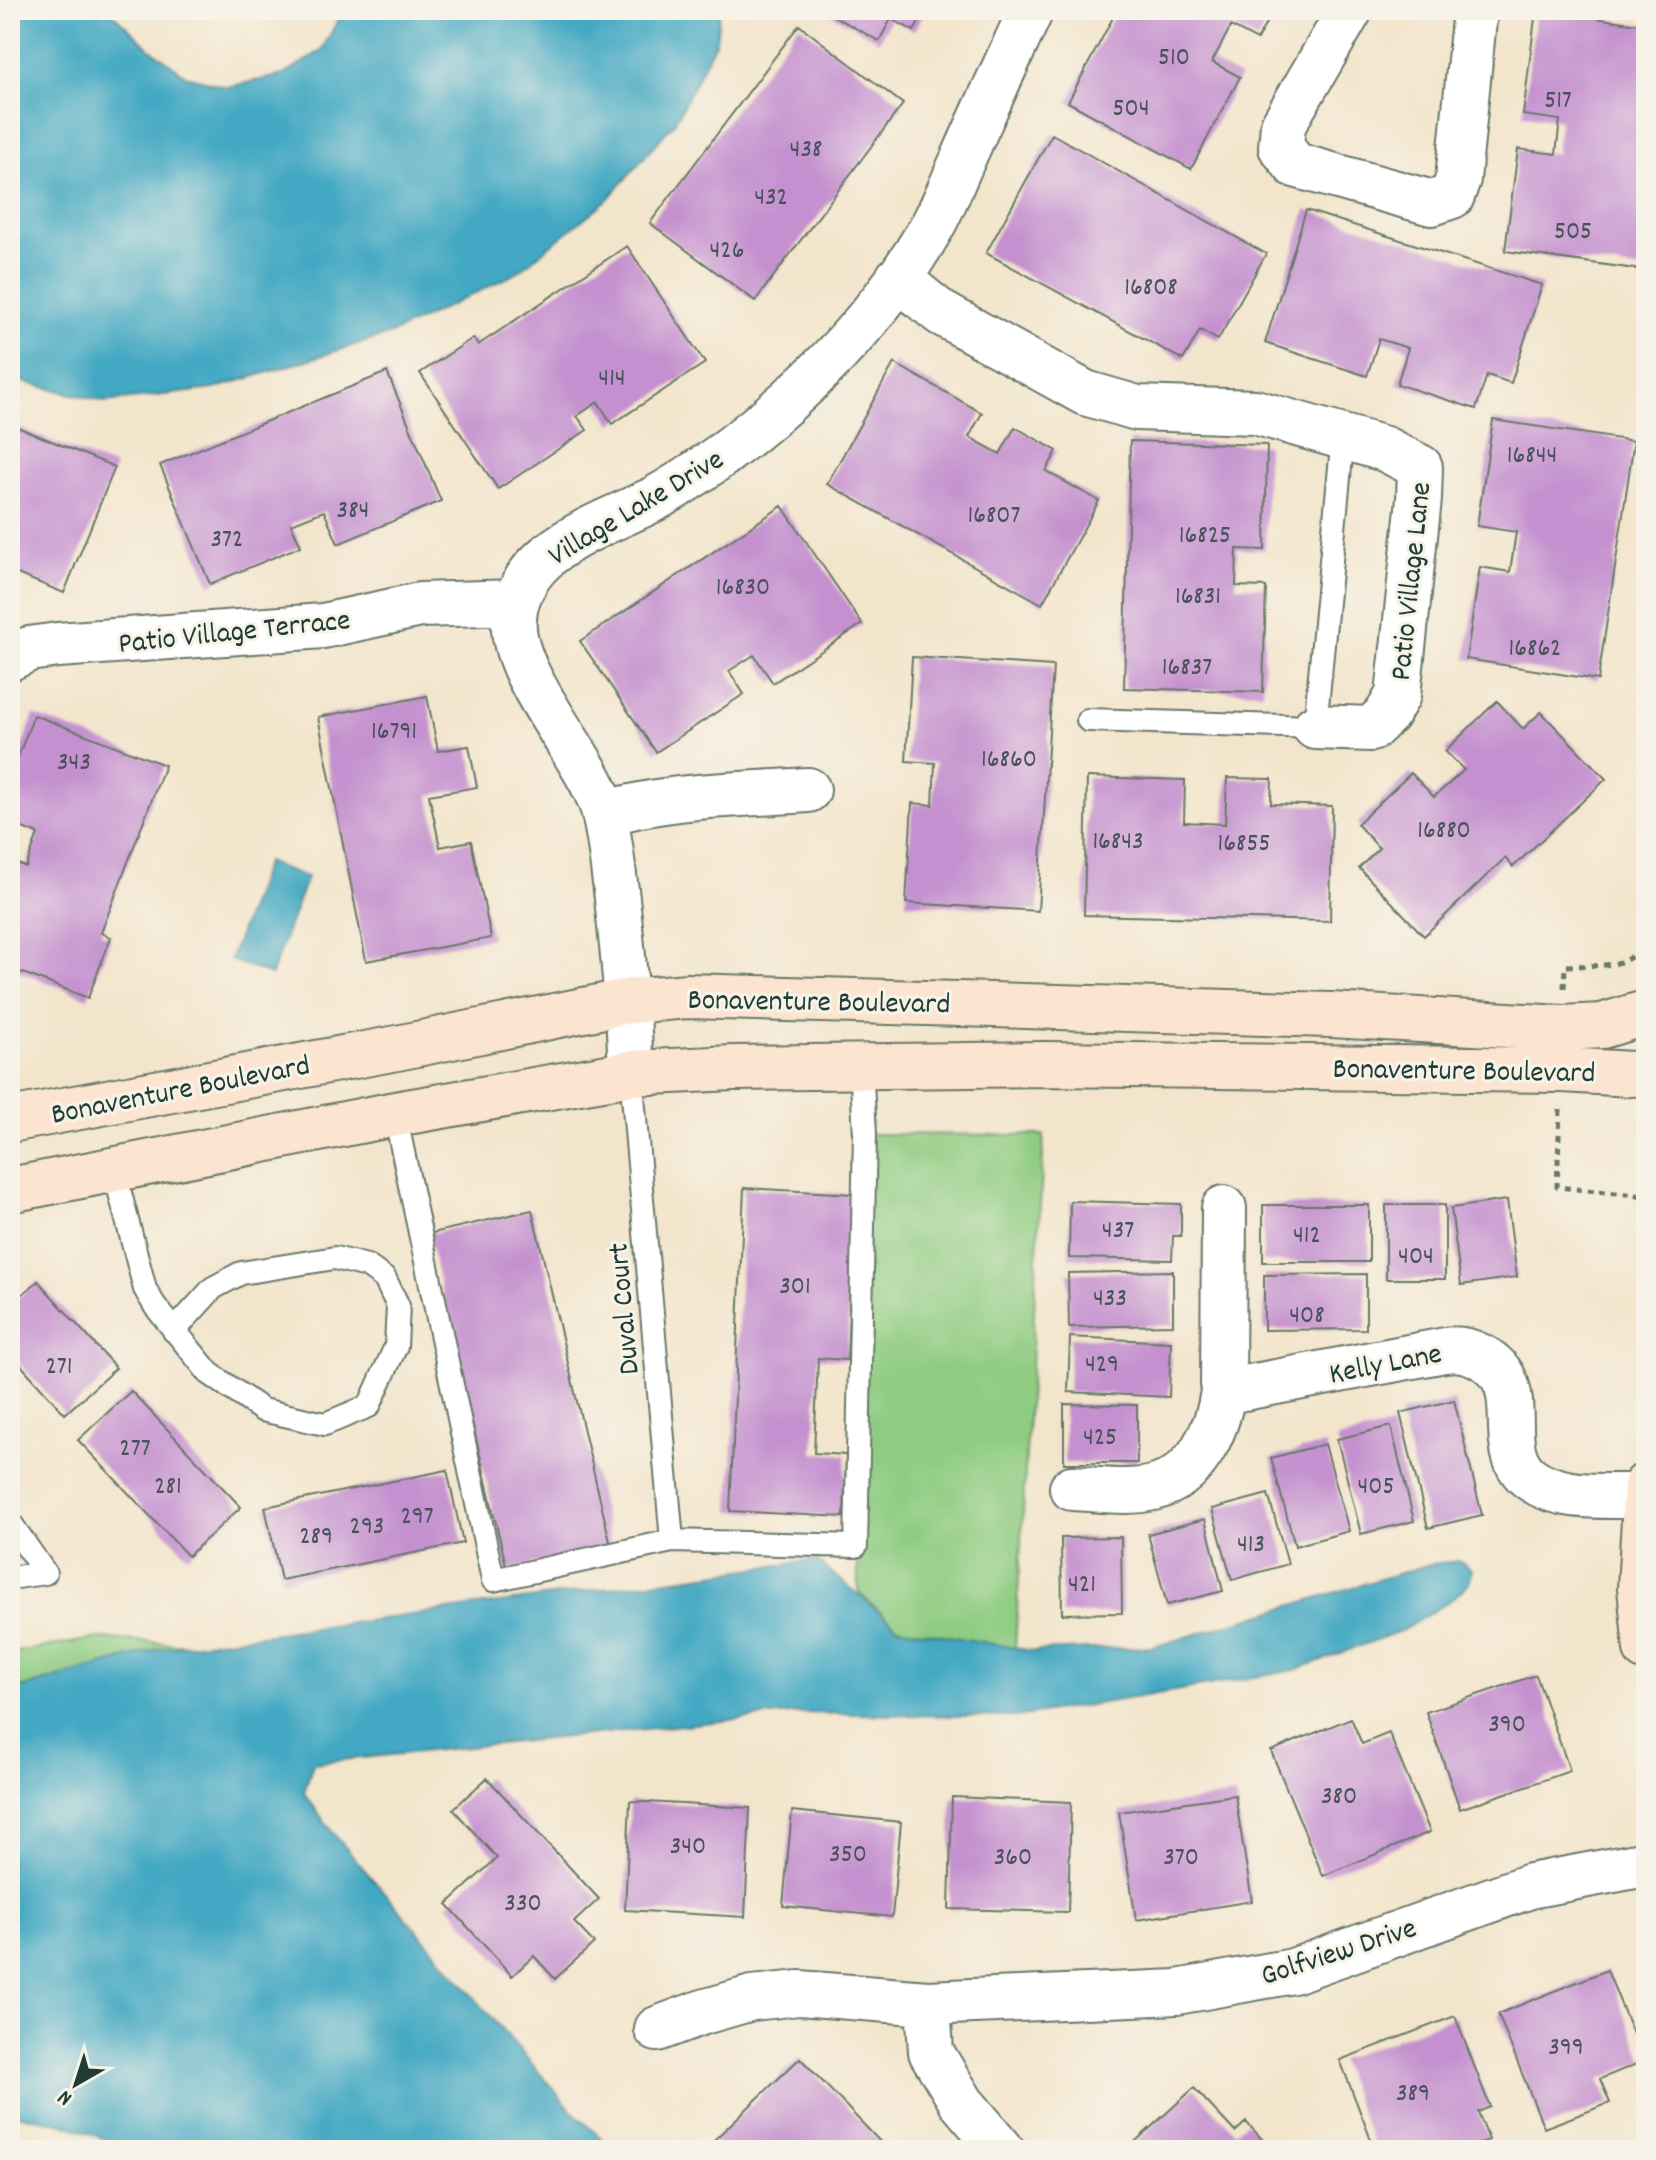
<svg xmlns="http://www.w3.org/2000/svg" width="1656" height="2160" viewBox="0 0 1656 2160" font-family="Dekko,sans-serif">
  <rect width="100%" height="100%" fill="#f7f3e8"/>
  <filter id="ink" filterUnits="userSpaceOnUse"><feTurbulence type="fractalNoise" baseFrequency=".0125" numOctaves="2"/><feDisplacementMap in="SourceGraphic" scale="16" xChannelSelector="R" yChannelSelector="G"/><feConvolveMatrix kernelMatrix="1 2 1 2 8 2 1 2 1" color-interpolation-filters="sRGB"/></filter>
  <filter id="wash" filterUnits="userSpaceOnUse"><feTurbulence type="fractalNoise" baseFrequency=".006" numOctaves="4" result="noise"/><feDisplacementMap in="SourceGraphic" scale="32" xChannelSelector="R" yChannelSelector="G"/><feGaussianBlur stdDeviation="1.8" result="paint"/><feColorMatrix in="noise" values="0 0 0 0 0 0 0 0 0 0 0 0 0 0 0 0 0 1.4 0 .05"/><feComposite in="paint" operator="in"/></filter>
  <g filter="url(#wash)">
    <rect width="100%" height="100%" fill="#f3e5cc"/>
    <path fill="#8fcc82" stroke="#57845b" stroke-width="2" d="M 865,1134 L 1044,1135 L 1015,1648 L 898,1627 L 859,1593 L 856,1546 Z
      M 99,1638 L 189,1645 L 158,1649 L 10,1691 L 10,1653 Z"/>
    <path fill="#43a8c3" stroke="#31727c" stroke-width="2" d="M 10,10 L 109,10 L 148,47 L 187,76 L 227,87 L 283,75 L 322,50 L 343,10 L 720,10 L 716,41 L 675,122 L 607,200 L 515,274 L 391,334 L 214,389 L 105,402 L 23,382 L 10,373 Z
      M 266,862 L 307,877 L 271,975 L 230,960 Z
      M 816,1560 L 898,1627 L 1033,1651 L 1153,1647 L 1430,1564 L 1460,1561 L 1472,1570 L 1469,1583 L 1451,1600 L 1403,1630 L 1295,1670 L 1145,1696 L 1016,1717 L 801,1713 L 313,1763 L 304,1793 L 333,1833 L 574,2113 L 614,2150 L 134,2150 L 69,2125 L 10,2113 L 10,1691 L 158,1649 Z"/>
    <g id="blocks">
      <path fill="#c490cf" d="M 823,10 L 926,10 L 914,31 L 891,19 L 879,41 Z
        M 1117,10 L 1273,10 L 1257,40 L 1231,26 L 1212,62 L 1240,77 L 1191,169 L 1068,102 Z
        M 1536,10 L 1646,25 L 1646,248 L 1643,270 L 1505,251 L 1518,149 L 1556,154 L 1560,120 L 1523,115 Z
        M 799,25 L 903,104 L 755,301 L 650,223 Z
        M 1052,134 L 1266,254 L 1218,340 L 1200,330 L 1183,360 L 986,253 Z
        M 1306,210 L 1542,285 L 1511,383 L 1487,375 L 1476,409 L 1397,384 L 1408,348 L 1379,339 L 1367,376 L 1265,343 Z
        M 627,246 L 705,363 L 612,424 L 598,402 L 577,416 L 587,430 L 498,489 L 420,373 L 473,338 L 478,345 Z
        M 894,363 L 982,413 L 969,437 L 1000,454 L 1015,427 L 1057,451 L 1046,471 L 1099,501 L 1042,604 L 827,484 Z
        M 387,372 L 441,501 L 338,544 L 324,511 L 291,524 L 301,546 L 210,584 L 160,465 Z
        M 1493,420 L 1634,441 L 1598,680 L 1466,659 L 1480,567 L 1510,572 L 1516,532 L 1477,526 Z
        M 10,424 L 115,467 L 64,593 L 10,571 Z
        M 1130,441 L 1267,445 L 1265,550 L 1237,549 L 1236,586 L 1266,587 L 1263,692 L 1124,688 Z
        M 782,506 L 862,624 L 773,683 L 754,655 L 729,671 L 744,694 L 656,752 L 580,641 Z
        M 912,657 L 1053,666 L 1038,911 L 906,903 L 912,803 L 933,805 L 935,763 L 906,761 Z
        M 427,696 L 438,751 L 469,746 L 477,787 L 429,795 L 440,847 L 471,841 L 491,938 L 366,961 L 318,717 Z
        M 1497,701 L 1523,729 L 1541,712 L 1606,779 L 1513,867 L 1505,858 L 1424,936 L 1359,868 L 1379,848 L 1357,824 L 1411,773 L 1434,797 L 1464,770 L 1445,751 Z
        M 34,715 L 165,765 L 101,933 L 111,937 L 88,998 L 10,968 L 10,861 L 26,867 L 38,834 L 10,823 L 10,778 Z
        M 1087,777 L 1185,780 L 1184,822 L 1225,824 L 1227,778 L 1272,779 L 1271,804 L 1332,806 L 1330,921 L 1084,915 Z
        M 744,1188 L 854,1194 L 847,1360 L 818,1358 L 814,1453 L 846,1455 L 844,1517 L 730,1511 Z
        M 1507,1200 L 1517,1277 L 1461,1285 L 1451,1208 Z
        M 1070,1201 L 1181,1204 L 1181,1236 L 1173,1236 L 1172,1260 L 1069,1258 Z
        M 1263,1205 L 1369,1205 L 1369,1262 L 1263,1262 Z
        M 1386,1205 L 1445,1205 L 1445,1279 L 1386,1279 Z
        M 532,1210 L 611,1546 L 507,1570 L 428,1234 Z
        M 1173,1271 L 1173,1325 L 1069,1327 L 1068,1273 Z
        M 1366,1274 L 1366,1329 L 1264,1330 L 1264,1275 Z
        M 38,1281 L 116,1368 L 65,1414 L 10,1353 L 10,1305 Z
        M 1070,1337 L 1171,1342 L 1169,1397 L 1068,1392 Z
        M 131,1391 L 241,1507 L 188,1556 L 78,1440 Z
        M 1454,1400 L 1482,1515 L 1428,1528 L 1400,1413 Z
        M 1064,1404 L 1137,1405 L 1137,1463 L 1064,1463 Z
        M 1391,1426 L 1414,1521 L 1361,1534 L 1337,1439 Z
        M 1325,1444 L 1349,1531 L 1295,1546 L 1271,1458 Z
        M 447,1470 L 463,1543 L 281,1580 L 265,1507 Z
        M 1268,1494 L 1288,1564 L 1232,1580 L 1212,1509 Z
        M 1205,1519 L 1223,1591 L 1167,1605 L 1148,1534 Z
        M 1121,1537 L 1122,1613 L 1062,1614 L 1061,1538 Z
        M 1536,1675 L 1570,1771 L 1460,1809 L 1426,1712 Z
        M 1351,1718 L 1362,1744 L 1389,1733 L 1430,1832 L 1323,1876 L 1271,1751 Z
        M 487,1778 L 599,1899 L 574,1922 L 594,1943 L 555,1979 L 534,1956 L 512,1976 L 447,1904 L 497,1858 L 453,1809 Z
        M 1235,1795 L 1252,1901 L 1136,1920 L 1119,1812 Z
        M 952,1797 L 1071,1802 L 1068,1912 L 949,1909 Z
        M 630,1801 L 750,1808 L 745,1917 L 625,1910 Z
        M 792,1811 L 901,1822 L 892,1917 L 783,1906 Z
        M 1607,1970 L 1644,2061 L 1600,2079 L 1610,2103 L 1544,2128 L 1498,2014 Z
        M 1455,2016 L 1490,2107 L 1478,2112 L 1489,2140 L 1462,2150 L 1375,2150 L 1340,2060 Z
        M 800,2058 L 888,2150 L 722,2150 L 713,2141 Z
        M 1194,2088 L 1235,2132 L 1246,2122 L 1272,2150 L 1126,2150 Z"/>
    </g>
  </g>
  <g filter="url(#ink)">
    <use href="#blocks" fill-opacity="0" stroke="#697869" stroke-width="2"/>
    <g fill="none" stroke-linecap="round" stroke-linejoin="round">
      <defs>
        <path id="lane" d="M 1088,720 L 1315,727 L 1343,436
          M 631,1073 L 672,1541
          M 395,1114 L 493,1580 L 672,1541 L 856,1546 L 865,1134 L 861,1066
          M 114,1170 L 145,1289 L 155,1306 L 209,1373 L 262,1410 L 325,1424 L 369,1406 L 396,1346 L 398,1306 L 385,1279 L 367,1266 L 335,1258 L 241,1273 L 213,1288 L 174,1331
          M 10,1522 L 45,1573 L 10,1578"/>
        <path id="street" d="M 1350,10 L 1283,125 L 1281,147 L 1295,165 L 1432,203 L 1452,196 L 1458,179 L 1475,10
          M 898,278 L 941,313 L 1085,393 L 1137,408 L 1255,412 L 1385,449 L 1420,467 L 1419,499 L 1398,695 L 1387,714 L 1371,729 L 1315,727
          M 10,658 L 29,649 L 58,645 L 323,626 L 420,605 L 516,602
          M 604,814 C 669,794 740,795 808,790
          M 631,1073 C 629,1012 623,951 616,890 C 612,863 610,833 602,806 C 584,752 509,674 514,618 C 519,547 603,526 656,498 C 678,486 701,470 722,455 C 804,393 878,320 930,230 C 943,208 952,183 963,159 C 985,109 1008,60 1031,10
          M 1223,1392 L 1445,1350 C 1458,1348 1468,1350 1480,1356 C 1536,1384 1489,1448 1531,1479 C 1562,1501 1608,1495 1645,1496
          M 1072,1488 C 1098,1489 1128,1494 1153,1488 C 1196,1478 1217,1431 1223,1392 L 1224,1208
          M 928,2003 L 931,2052 L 962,2103 L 1002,2150
          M 657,2029 L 703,2012 L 752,1998 L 799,1993 L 928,2003 L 1177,1992 L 1293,1971 L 1530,1886 L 1646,1864"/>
        <path id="secondary" d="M 10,1120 L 397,1048 L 628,1001 L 688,996 L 1331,1015 L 1563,1028 L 1602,1026 L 1638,1015
          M 10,1190 L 390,1115 L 631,1073 L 733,1068 L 1045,1064 L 1562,1070 L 1632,1074
          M 1646,1485 L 1640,1588 L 1646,1649"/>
      </defs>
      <use href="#lane" stroke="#697869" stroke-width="26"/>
      <use href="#street" stroke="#697869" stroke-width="48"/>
      <use href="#secondary" stroke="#697869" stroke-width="48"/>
      <path stroke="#697869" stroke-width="5" stroke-dasharray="6 6" stroke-linecap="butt" d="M 1644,896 L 1646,876
        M 1564,988 L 1565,966 C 1595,964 1640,973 1642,933 C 1643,921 1642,904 1646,896
        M 1560,1110 L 1557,1187 L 1646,1196"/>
      <use href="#lane" stroke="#fff" stroke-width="22"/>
      <use href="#street" stroke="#fff" stroke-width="44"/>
      <use href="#secondary" stroke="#fce5d0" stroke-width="44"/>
    </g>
  </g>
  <g text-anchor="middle" stroke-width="6" stroke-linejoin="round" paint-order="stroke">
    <g font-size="26" fill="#48525b">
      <text x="1174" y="64">510</text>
      <text x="1558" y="107">517</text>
      <text x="1131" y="115">504</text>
      <text x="806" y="156">438</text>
      <text x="771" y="204">432</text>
      <text x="1573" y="238">505</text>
      <text x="727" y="257">426</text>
      <text x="1151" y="294">16808</text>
      <text x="612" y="385">414</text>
      <text x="1532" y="462">16844</text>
      <text x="353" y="517">384</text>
      <text x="994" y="522">16807</text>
      <text x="1205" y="542">16825</text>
      <text x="227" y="546">372</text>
      <text x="743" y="594">16830</text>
      <text x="1198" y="603">16831</text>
      <text x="1535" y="655">16862</text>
      <text x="1187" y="674">16837</text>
      <text x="394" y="738">16791</text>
      <text x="1009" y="766">16860</text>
      <text x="74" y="769">343</text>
      <text x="1444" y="837">16880</text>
      <text x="1118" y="848">16843</text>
      <text x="1244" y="850">16855</text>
      <text x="1118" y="1237">437</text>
      <text x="1307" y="1242">412</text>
      <text x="1416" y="1263">404</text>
      <text x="795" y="1293">301</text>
      <text x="1110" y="1305">433</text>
      <text x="1307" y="1322">408</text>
      <text x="1102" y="1371">429</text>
      <text x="59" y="1373">271</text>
      <text x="1100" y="1444">425</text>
      <text x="135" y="1455">277</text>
      <text x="168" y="1493">281</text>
      <text x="1376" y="1493">405</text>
      <text x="417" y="1523">297</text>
      <text x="367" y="1533">293</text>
      <text x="316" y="1543">289</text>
      <text x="1251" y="1551">413</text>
      <text x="1082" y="1591">421</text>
      <text x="1507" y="1731">390</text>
      <text x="1339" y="1803">380</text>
      <text x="688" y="1853">340</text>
      <text x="848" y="1861">350</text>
      <text x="1013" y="1864">360</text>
      <text x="1181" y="1864">370</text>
      <text x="523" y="1910">330</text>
      <text x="1566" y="2054">399</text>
      <text x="1413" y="2100">389</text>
    </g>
    <g font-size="30" fill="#1f3d34" stroke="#f7f3e8">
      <text transform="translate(635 506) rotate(-31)" y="10">Village Lake Drive</text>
      <text transform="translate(1409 581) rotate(-84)" y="10">Patio Village Lane</text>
      <text transform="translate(234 630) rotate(-6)" y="10">Patio Village Terrace</text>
      <text transform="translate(819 1000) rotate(1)" y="10">Bonaventure Boulevard</text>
      <text transform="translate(1464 1069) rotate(1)" y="10">Bonaventure Boulevard</text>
      <text transform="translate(180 1088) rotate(-11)" y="10">Bonaventure Boulevard</text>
      <text transform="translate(622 1309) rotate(-95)" y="10">Duval Court</text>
      <text transform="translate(1385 1362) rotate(-11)" y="10">Kelly Lane</text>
      <text transform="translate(1338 1950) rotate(-18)" y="10">Golfview Drive</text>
    </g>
  </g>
  <rect width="1656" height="2160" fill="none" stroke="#f7f3e8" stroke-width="40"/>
  <g transform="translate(76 2084) rotate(219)" stroke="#f7f3e8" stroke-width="6" paint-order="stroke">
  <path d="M0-6L14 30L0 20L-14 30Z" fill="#1f3d34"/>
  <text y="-12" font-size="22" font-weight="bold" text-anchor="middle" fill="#1f3d34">N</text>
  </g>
</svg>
